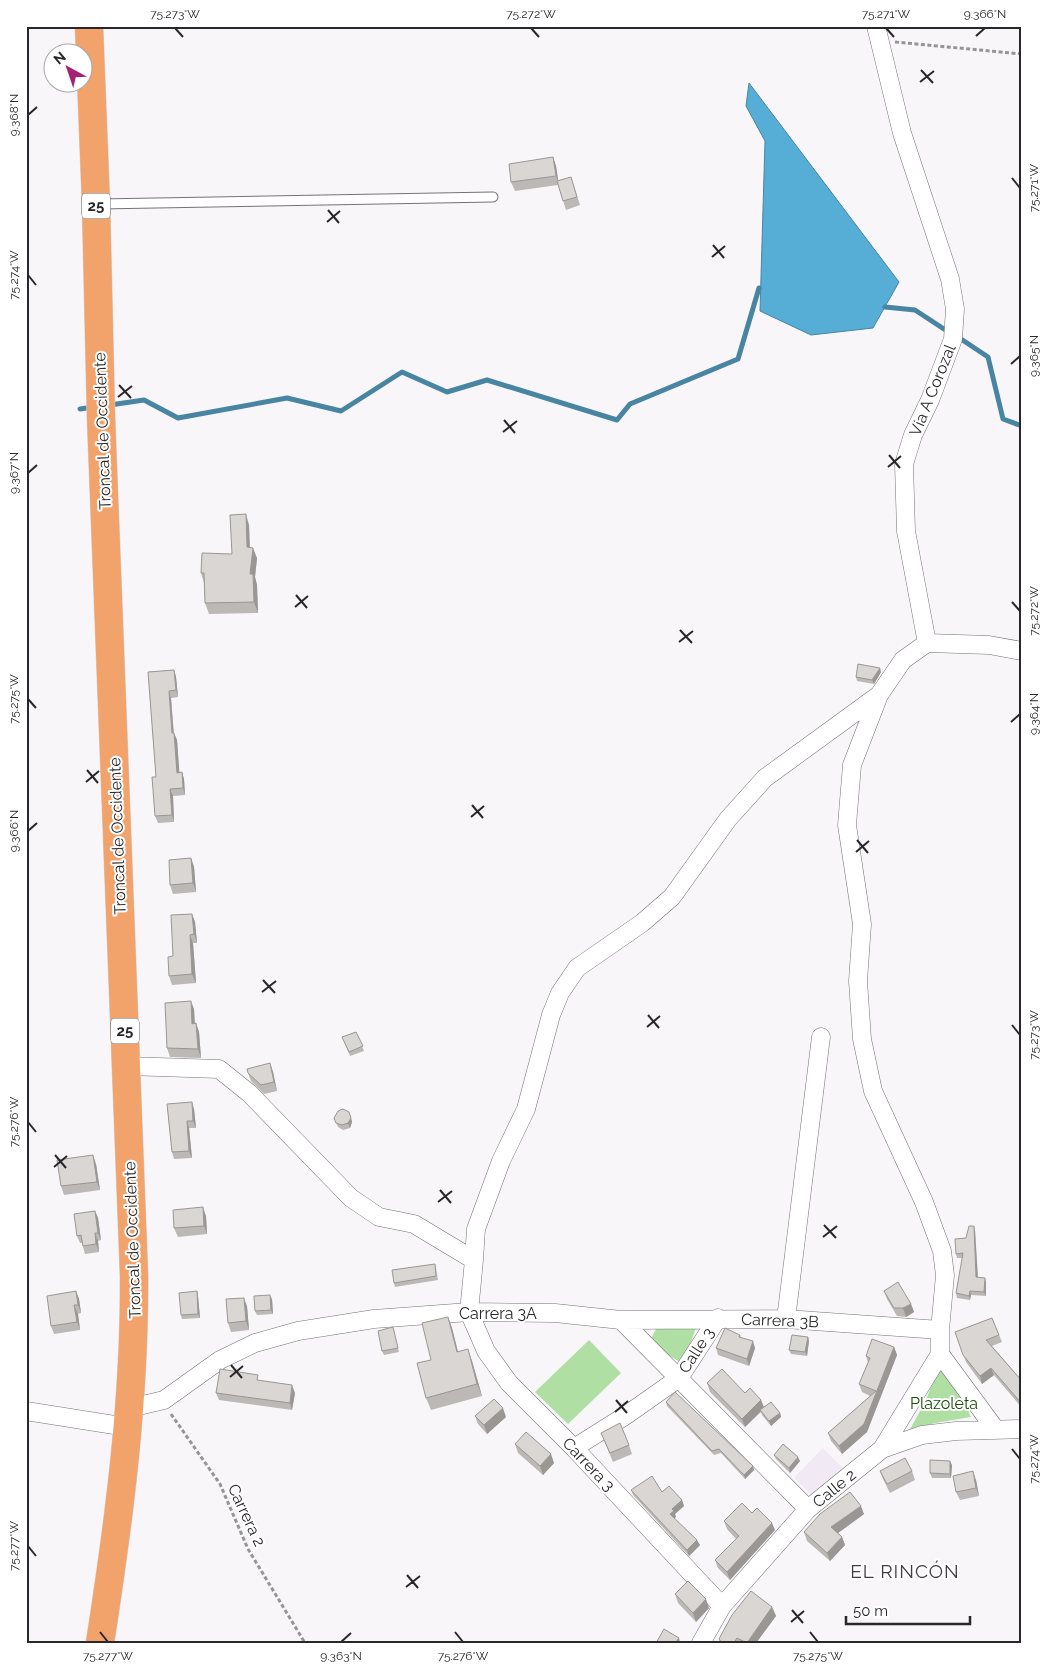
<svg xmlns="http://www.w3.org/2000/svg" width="1048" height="1669" viewBox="0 0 1048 1669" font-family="Raleway,sans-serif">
  <rect width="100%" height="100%" fill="#f9f6fa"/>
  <path fill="#f1e9f3" d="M 823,1448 L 844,1469 L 813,1497 L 794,1478 Z"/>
  <path fill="#b0dfa3" d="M 696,1328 L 683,1364 L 649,1343 L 656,1329 Z
    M 589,1340 L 621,1373 L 568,1424 L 535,1392 Z
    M 941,1362 L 956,1385 L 971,1417 L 935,1423 L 909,1431 L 925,1402 Z"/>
  <path fill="#56add6" stroke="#4885a2" d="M 749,83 L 899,282 L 873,328 L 811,335 L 760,311 L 765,141 L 746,106 Z"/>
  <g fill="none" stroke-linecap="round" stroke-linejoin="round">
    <path stroke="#4885a2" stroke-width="5" d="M 885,307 L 915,310 L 950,333
      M 958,337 L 988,357 L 1003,419 L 1022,426
      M 110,405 L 144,400 L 178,418 L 287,398 L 341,411 L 402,372 L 447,392 L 487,380 L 617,420 L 630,404 L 738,359 L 759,288
      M 80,409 L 94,407"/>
    <defs>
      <path id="service" d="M 99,204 L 493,197"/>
      <path id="minor" d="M 876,26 L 902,133 L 950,279 L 955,309 L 953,339 L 930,400 L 913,435 L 904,464 L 906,531 L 927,643
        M 127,1066 L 219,1069 L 249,1093 L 351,1198 L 379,1217 L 414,1224 L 474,1260 L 469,1312 L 486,1351 L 509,1383 L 574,1448 L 722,1606
        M 474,1260 L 476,1229 L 501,1161 L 526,1109 L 551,1015 L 560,993 L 577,968 L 642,923 L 672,897 L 728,819 L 765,778 L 879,695
        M 786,1319 L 821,1037
        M 621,1320 L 808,1509
        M 130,1408 L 164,1400 L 220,1360 L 255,1343 L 298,1331 L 374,1319 L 469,1312 L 555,1313 L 621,1320 L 786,1319 L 940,1330
        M 26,1411 L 127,1427
        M 996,1430 L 940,1354 L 940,1330 L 945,1275 L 942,1251 L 924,1202 L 873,1091 L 862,1039 L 858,981 L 862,924 L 847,825 L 852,765 L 879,695 L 903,660 L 927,643 L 989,645 L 1022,651
        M 574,1448 L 625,1416 L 679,1378 L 718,1318
        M 882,1449 L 940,1354
        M 701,1643 L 722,1606 L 808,1509 L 882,1449 L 922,1435 L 956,1431 L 1022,1429"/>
      <path id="trunk" d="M 89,26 L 96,204 L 101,417 L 134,1275 C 135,1399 119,1521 100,1643"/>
    </defs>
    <use href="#service" stroke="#757276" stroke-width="11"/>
    <use href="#minor" stroke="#757276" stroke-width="19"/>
    <use href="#trunk" stroke="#d4d4d4" stroke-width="29"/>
    <path stroke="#969497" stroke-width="3" stroke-dasharray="4 2.5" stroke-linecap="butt" d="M 895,42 L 1022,54
      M 171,1414 L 220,1484 L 248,1549 L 305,1643"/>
    <use href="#service" stroke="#fff" stroke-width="9"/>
    <use href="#minor" stroke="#fff" stroke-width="18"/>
    <use href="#trunk" stroke="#f2a26b" stroke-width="28"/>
  </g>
  <path fill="#bbb8b5" d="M 553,157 L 556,166 L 558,181 L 571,177 L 580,205 L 566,210 L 558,185 L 515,191 L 511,182 Z
    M 249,525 L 250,547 L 257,558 L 255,577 L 257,585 L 258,613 L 209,614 L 205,603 L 204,583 L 201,573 L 232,554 Z
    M 174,670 L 176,677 L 178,697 L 171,698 L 174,733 L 177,740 L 179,772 L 182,772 L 184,779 L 185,795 L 173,796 L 174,822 L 158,823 L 155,816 L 156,777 L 148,672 Z
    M 881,672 L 874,684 L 857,681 L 856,677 Z
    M 191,858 L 194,867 L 196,892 L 173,894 L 170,885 Z
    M 192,914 L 195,922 L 197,943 L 193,943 L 196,983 L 172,985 L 169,976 L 173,956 Z
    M 194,1009 L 195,1023 L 196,1023 L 199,1032 L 201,1058 L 170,1057 L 167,1048 Z
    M 356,1032 L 364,1051 L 350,1056 L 342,1037 Z
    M 270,1063 L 273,1072 L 277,1091 L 264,1094 L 251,1081 L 248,1073 Z
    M 167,1104 L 194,1109 L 196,1128 L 189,1128 L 192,1158 L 174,1159 L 172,1152 Z
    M 349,1112 L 352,1122 L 350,1128 L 343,1130 L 338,1127 L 334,1118 Z
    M 96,1164 L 100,1190 L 64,1195 L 61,1186 Z
    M 95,1211 L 98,1218 L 101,1240 L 98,1241 L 99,1252 L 85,1254 L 82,1243 L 80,1243 L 77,1236 Z
    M 206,1216 L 207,1234 L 178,1237 L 174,1228 Z
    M 975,1230 L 978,1277 L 986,1282 L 986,1296 L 971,1295 L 970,1300 L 957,1298 L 956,1293 L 963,1258 L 957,1258 L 956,1254 L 966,1238 Z
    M 435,1264 L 436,1268 L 438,1280 L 395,1287 L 394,1283 Z
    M 76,1291 L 79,1299 L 81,1313 L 78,1314 L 80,1330 L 54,1334 L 51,1326 Z
    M 197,1291 L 198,1296 L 200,1318 L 182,1319 L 181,1315 Z
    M 884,1291 L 911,1304 L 914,1312 L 906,1317 L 897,1316 L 887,1299 Z
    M 272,1299 L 273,1314 L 257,1315 L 255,1311 Z
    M 247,1306 L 249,1330 L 231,1332 L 228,1323 Z
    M 448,1317 L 452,1328 L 458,1352 L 472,1361 L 482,1396 L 431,1410 L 426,1398 L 431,1360 Z
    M 992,1318 L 1002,1342 L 992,1346 L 1022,1381 L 1022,1408 L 994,1375 L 982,1384 L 966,1362 L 955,1332 Z
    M 393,1327 L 399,1352 L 384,1355 L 382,1351 Z
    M 740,1335 L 741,1338 L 755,1348 L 749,1366 L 718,1355 L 716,1348 Z
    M 808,1337 L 809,1341 L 807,1356 L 791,1354 L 789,1350 Z
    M 894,1347 L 897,1355 L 867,1432 L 842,1454 L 831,1441 L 828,1433 L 870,1396 L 862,1392 L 859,1384 L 868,1363 L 866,1356 Z
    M 707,1383 L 745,1393 L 761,1400 L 764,1407 L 780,1413 L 781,1417 L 771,1426 L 762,1415 L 761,1412 L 745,1427 L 710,1392 Z
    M 216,1393 L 295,1393 L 292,1410 L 219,1400 Z
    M 666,1402 L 754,1470 L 745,1479 L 721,1453 L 714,1455 L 667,1406 Z
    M 475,1416 L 506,1417 L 487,1434 L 478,1424 Z
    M 601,1433 L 629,1445 L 632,1454 L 613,1462 Z
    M 515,1444 L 554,1463 L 543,1475 L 518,1453 Z
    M 774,1455 L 800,1461 L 790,1473 L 776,1459 Z
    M 952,1465 L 951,1478 L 932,1478 L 930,1473 Z
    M 880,1471 L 912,1471 L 915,1480 L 890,1493 L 883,1479 Z
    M 976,1480 L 979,1496 L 960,1500 L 956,1492 Z
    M 631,1490 L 662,1492 L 682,1500 L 684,1506 L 675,1514 L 676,1517 L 674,1518 L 700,1545 L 689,1556 L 633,1495 Z
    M 752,1513 L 775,1530 L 730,1580 L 718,1568 L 715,1560 L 736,1539 L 727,1529 L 724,1521 Z
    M 864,1514 L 838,1533 L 842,1537 L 845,1545 L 830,1561 L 807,1541 L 804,1532 Z
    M 675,1594 L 709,1608 L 696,1622 L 678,1603 Z
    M 772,1607 L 776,1616 L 756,1643 L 720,1643 L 719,1639 Z"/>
  <path fill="#999694" d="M 553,157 L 556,166 L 559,185 L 556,176 Z
    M 246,514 L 249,525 L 250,557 L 247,547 Z
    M 253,548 L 257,558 L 255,577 L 257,585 L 258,613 L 254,602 L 250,574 Z
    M 880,668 L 881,672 L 874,684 L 872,680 Z
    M 174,670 L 176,677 L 178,697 L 176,690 Z
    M 169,691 L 171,698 L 174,740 L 172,733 Z
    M 174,733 L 177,740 L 180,780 L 177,773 Z
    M 182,772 L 184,779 L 185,795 L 183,788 Z
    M 170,789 L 173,796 L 174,822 L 172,815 Z
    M 191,858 L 194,867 L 196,892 L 193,883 Z
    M 192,914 L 195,922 L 197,943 L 194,934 Z
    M 190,935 L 193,943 L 196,983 L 192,974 Z
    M 191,1001 L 194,1009 L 195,1032 L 192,1024 Z
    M 196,1023 L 199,1032 L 201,1058 L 198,1049 Z
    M 270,1063 L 273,1072 L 277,1091 L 274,1082 Z
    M 192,1102 L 194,1109 L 196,1128 L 193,1121 Z
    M 351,1118 L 352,1122 L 350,1128 L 348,1123 Z
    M 187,1121 L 189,1128 L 192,1158 L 189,1151 Z
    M 93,1155 L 96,1164 L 100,1190 L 97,1182 Z
    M 203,1207 L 206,1216 L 207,1234 L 204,1226 Z
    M 95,1211 L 98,1218 L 101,1240 L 98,1233 Z
    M 974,1226 L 975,1230 L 978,1282 L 976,1277 Z
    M 95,1233 L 98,1241 L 99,1252 L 96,1244 Z
    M 985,1278 L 986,1282 L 986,1296 L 984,1292 Z
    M 76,1291 L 79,1299 L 81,1313 L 78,1305 Z
    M 197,1291 L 198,1296 L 200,1318 L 198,1314 Z
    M 970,1291 L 971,1295 L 970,1300 L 969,1296 Z
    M 270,1295 L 272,1299 L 273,1314 L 271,1310 Z
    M 244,1298 L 247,1306 L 249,1330 L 246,1321 Z
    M 911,1304 L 914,1312 L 906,1317 L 903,1308 Z
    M 74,1305 L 78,1314 L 80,1330 L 77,1322 Z
    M 448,1317 L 452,1328 L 461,1364 L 457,1352 Z
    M 808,1337 L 809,1341 L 807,1356 L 805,1352 Z
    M 753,1341 L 755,1348 L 749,1366 L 747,1359 Z
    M 894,1347 L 897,1355 L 867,1432 L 842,1454 L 839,1446 L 864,1424 Z
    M 468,1349 L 472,1361 L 482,1396 L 477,1384 Z
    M 991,1368 L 994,1375 L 982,1384 L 980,1376 Z
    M 292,1385 L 295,1393 L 292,1410 L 290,1403 Z
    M 761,1400 L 764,1408 L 745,1427 L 742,1419 Z
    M 503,1408 L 506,1417 L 487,1434 L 484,1425 Z
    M 780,1413 L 781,1417 L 771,1426 L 769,1421 Z
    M 551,1454 L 554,1463 L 543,1475 L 540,1466 Z
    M 798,1457 L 800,1461 L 790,1473 L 789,1468 Z
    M 950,1461 L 952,1465 L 951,1478 L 950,1474 Z
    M 753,1466 L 754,1470 L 745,1479 L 744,1475 Z
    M 973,1471 L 976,1480 L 979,1496 L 976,1488 Z
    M 682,1500 L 684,1506 L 675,1514 L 676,1517 L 672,1520 L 670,1514 L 672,1509 Z
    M 861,1506 L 864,1514 L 834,1536 L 831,1527 Z
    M 772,1523 L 775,1530 L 730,1580 L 727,1572 Z
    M 842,1537 L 845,1545 L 830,1561 L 827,1553 Z
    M 697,1540 L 700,1545 L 689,1556 L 687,1550 Z
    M 706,1599 L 709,1608 L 696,1622 L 693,1613 Z
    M 772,1607 L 776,1616 L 756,1643 L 747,1643 Z
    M 679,1638 L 680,1642 L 680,1643 L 675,1643 Z"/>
  <path fill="#dad6d3" stroke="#999694" d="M 553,157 L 556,176 L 511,182 L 509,164 Z
    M 571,177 L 577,197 L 563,201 L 557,181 Z
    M 246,514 L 247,547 L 253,548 L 250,574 L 253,574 L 254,602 L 205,603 L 204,573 L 201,573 L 202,553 L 232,554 L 230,515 Z
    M 858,664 L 880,668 L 872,680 L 856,677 Z
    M 174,670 L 176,690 L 169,691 L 172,733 L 174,733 L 177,773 L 182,772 L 183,788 L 170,789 L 172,815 L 155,816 L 152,777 L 156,777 L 148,672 Z
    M 191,858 L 193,883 L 170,885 L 169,860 Z
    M 192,914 L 194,934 L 190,935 L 192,974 L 169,976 L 168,957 L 173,956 L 171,915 Z
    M 191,1001 L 192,1024 L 196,1023 L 198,1049 L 167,1048 L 165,1003 Z
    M 356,1032 L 363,1046 L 349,1052 L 342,1037 Z
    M 270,1063 L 274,1082 L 261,1085 L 248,1073 L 247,1069 Z
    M 192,1102 L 193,1121 L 187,1121 L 189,1151 L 172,1152 L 167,1104 Z
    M 343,1109 L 349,1112 L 351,1118 L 348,1123 L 342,1125 L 336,1123 L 334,1118 L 338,1111 Z
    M 93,1155 L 97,1182 L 61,1186 L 57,1160 Z
    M 203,1207 L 204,1226 L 174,1228 L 173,1210 Z
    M 95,1211 L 98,1233 L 95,1233 L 96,1244 L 83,1246 L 81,1235 L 77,1236 L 74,1214 Z
    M 969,1226 L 974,1226 L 976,1277 L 985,1278 L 984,1292 L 970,1291 L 969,1296 L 956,1293 L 963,1253 L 956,1254 L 955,1239 L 966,1238 Z
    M 435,1264 L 436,1276 L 394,1283 L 392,1270 Z
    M 898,1282 L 911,1304 L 903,1308 L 894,1308 L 884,1291 Z
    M 76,1291 L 78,1305 L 74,1305 L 77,1322 L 51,1326 L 47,1296 Z
    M 197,1291 L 198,1314 L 181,1315 L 179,1293 Z
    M 270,1295 L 271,1310 L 255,1311 L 254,1296 Z
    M 244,1298 L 246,1321 L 228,1323 L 226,1299 Z
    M 448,1317 L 457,1352 L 468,1349 L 477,1384 L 426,1398 L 417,1363 L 431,1360 L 422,1323 Z
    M 992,1318 L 999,1335 L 986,1340 L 1022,1381 L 1022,1404 L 991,1368 L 980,1376 L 963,1355 L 955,1332 Z
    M 393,1327 L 398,1348 L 382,1351 L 378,1331 Z
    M 725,1328 L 740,1335 L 739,1337 L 753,1341 L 747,1359 L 716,1348 Z
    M 792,1335 L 808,1337 L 805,1352 L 789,1350 Z
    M 872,1339 L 894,1347 L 864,1424 L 839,1446 L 828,1433 L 876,1391 L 859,1384 L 870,1358 L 866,1356 Z
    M 220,1369 L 258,1375 L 257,1380 L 292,1385 L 290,1403 L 216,1393 Z
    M 722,1369 L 745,1393 L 750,1388 L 761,1400 L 742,1419 L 707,1383 Z
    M 675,1392 L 753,1466 L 744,1475 L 719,1449 L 712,1451 L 666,1402 Z
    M 494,1399 L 503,1408 L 484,1425 L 475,1416 Z
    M 771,1402 L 780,1413 L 769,1421 L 760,1410 Z
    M 620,1423 L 629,1445 L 610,1453 L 601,1433 Z
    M 526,1432 L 551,1454 L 540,1466 L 515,1444 Z
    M 783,1444 L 798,1457 L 789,1468 L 774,1455 Z
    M 905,1458 L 912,1471 L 887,1484 L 880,1471 Z
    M 930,1460 L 950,1461 L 950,1474 L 930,1473 Z
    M 1021,1461 L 1022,1461 L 1022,1498 L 1021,1498 Z
    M 973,1471 L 976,1488 L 956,1492 L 953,1476 Z
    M 652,1476 L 662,1492 L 669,1486 L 682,1500 L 672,1509 L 674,1511 L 670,1514 L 697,1540 L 687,1550 L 631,1490 Z
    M 850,1492 L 861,1506 L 831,1527 L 842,1537 L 827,1553 L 804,1532 L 820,1514 Z
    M 742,1503 L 752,1513 L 757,1508 L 772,1523 L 727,1572 L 715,1560 L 739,1536 L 724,1521 Z
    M 688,1581 L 706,1599 L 693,1613 L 675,1594 Z
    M 751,1591 L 772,1607 L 747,1643 L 737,1638 L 734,1643 L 722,1643 L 719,1639 L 732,1615 Z
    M 664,1629 L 679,1638 L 675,1643 L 656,1643 Z"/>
  <path fill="none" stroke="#282729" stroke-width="2" d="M 175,28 L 183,37M 531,28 L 539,37M 886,28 L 894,37M 976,36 L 985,28M 921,70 L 933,83M 920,82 L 934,71M 28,115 L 37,107M 1012,178 L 1020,188M 328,210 L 339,223M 327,222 L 340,211M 713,245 L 724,258M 712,257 L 725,246M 28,275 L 36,285M 1011,364 L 1020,356M 119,385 L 131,398M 118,397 L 132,386M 504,420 L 515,433M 503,432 L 517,421M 889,455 L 900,468M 888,467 L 901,456M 28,473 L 37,465M 296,595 L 307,608M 1012,602 L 1020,611M 295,607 L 308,596M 680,630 L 692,643M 679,642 L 693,631M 28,699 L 36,708M 1011,722 L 1020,714M 87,770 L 98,783M 86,782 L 99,771M 472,805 L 483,818M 471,817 L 484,806M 28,831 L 37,823M 857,840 L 868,853M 856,852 L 869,841M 263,980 L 275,993M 262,992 L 276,981M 648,1015 L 659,1028M 1012,1025 L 1020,1035M 647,1027 L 660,1016M 28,1122 L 36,1132M 55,1155 L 66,1168M 54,1167 L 67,1156M 440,1190 L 451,1203M 438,1202 L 452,1191M 824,1225 L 836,1238M 823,1237 L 837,1226M 231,1365 L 242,1378M 230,1377 L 243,1366M 616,1400 L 627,1413M 615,1412 L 628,1401M 1012,1449 L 1020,1459M 28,1546 L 36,1556M 407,1575 L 418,1588M 406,1587 L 420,1576M 792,1610 L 803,1623M 791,1622 L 804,1611M 100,1632 L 108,1642M 455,1632 L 463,1642M 810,1632 L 818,1642M 341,1642 L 351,1633"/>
  <g text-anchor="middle" stroke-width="4" stroke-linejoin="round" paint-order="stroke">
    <g fill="#fff" stroke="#686869" stroke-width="1">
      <rect x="82" y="193.5" width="28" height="25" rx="4"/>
      <rect x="111" y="1018.5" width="28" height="25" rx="4"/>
    </g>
    <g font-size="15" font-weight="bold" fill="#282729">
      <text x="96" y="211">25</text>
      <text x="125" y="1036">25</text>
    </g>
    <g font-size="16" fill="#282729" stroke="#fff">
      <text transform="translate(932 390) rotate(-68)" y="6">Vía A Corozal</text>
      <text transform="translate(102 431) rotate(-92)" y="6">Troncal de Occidente</text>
      <text transform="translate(117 836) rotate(-92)" y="6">Troncal de Occidente</text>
      <text transform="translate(132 1240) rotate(-92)" y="6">Troncal de Occidente</text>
      <text x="498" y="1319">Carrera 3A</text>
      <text transform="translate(780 1320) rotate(2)" y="6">Carrera 3B</text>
      <text transform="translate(696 1350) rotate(-57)" y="6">Calle 3</text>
      <text transform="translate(589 1464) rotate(46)" y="6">Carrera 3</text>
      <text transform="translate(834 1488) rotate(-39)" y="6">Calle 2</text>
      <text transform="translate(247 1515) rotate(65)" y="6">Carrera 2</text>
    </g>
    <g font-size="16" fill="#1c4b0b" stroke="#fff">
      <text x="944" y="1409">Plazoleta</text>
    </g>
    <g font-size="19" letter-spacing="1" fill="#423f43" stroke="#fff">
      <text x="905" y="1578">EL RINCÓN</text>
    </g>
  </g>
  <rect width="1048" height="1669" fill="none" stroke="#ffffff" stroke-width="55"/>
  <g transform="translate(68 68) rotate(320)"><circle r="24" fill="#ffffff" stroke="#a9a9a9"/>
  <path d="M0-4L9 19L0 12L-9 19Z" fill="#a32475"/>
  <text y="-8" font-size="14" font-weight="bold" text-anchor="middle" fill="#282729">N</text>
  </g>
  <path d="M846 1616v8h124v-8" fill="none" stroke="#282729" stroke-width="2.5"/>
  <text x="853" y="1616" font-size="15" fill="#282729" stroke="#ffffff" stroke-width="4" paint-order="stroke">50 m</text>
  <rect x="28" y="28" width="992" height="1614" fill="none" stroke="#282729" stroke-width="2"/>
  <g font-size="12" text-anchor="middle" fill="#282729">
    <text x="175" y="18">75.273°W</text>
    <text x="531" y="18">75.272°W</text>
    <text x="886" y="18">75.271°W</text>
    <text x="985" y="18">9.366°N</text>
    <text transform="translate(14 115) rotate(-90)" y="4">9.368°N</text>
    <text transform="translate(1034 188) rotate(-90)" y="4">75.271°W</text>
    <text transform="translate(14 275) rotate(-90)" y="4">75.274°W</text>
    <text transform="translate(1034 356) rotate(-90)" y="4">9.365°N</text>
    <text transform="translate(14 473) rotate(-90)" y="4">9.367°N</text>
    <text transform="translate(1034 611) rotate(-90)" y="4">75.272°W</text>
    <text transform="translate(14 699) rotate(-90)" y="4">75.275°W</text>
    <text transform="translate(1034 714) rotate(-90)" y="4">9.364°N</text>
    <text transform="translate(14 831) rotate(-90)" y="4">9.366°N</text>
    <text transform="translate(1034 1035) rotate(-90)" y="4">75.273°W</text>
    <text transform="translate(14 1122) rotate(-90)" y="4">75.276°W</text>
    <text transform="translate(1034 1459) rotate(-90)" y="4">75.274°W</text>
    <text transform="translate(14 1546) rotate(-90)" y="4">75.277°W</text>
    <text x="108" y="1660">75.277°W</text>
    <text x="341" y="1660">9.363°N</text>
    <text x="463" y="1660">75.276°W</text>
    <text x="818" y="1660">75.275°W</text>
  </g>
</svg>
